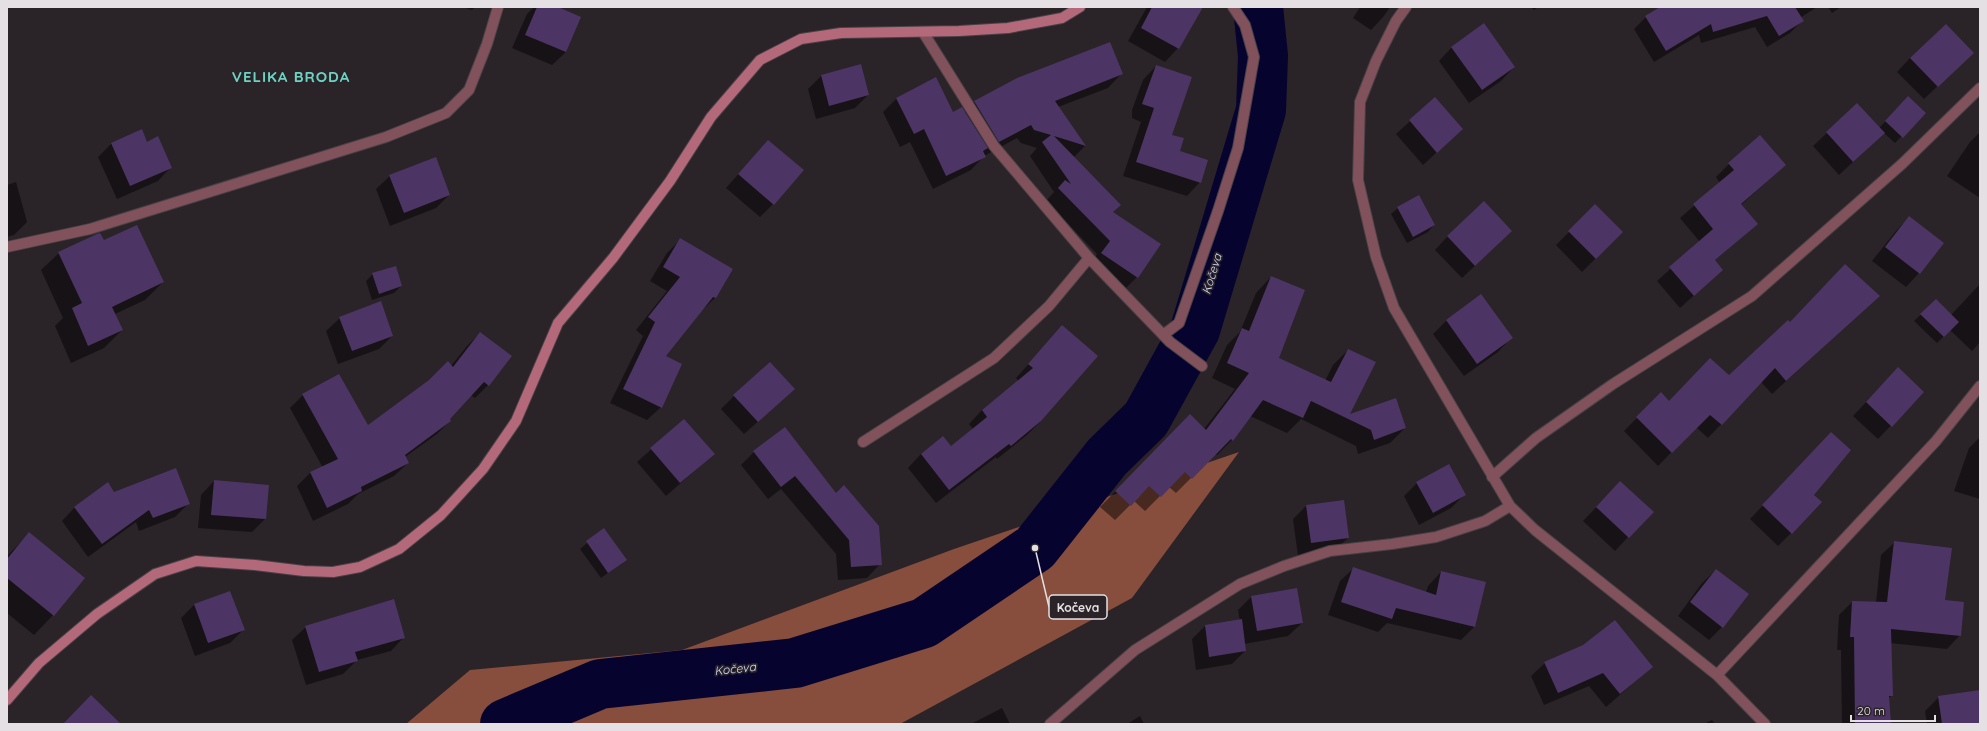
<svg xmlns="http://www.w3.org/2000/svg" width="1987" height="731" viewBox="0 0 1987 731" font-family="Quicksand,sans-serif">
  <rect width="100%" height="100%" fill="#2a2328"/>
  <path fill="#874d3d" d="M 1239,452 L 1132,598 L 900,724 L 406,724 L 470,670 L 682,650 L 954,549 Z"/>
  <path fill="#0007" d="M 463,7 L 475,7 L 472,10 Z
    M 534,7 L 556,7 L 566,52 L 552,65 L 512,48 L 527,14 Z
    M 1147,7 L 1188,7 L 1178,48 L 1165,62 L 1128,41 Z
    M 1360,7 L 1390,7 L 1384,16 L 1371,30 L 1353,18 Z
    M 1531,7 L 1538,7 L 1534,10 Z
    M 1662,7 L 1817,7 L 1800,18 L 1802,21 L 1790,33 L 1767,47 L 1755,27 L 1701,43 L 1699,35 L 1654,62 L 1634,29 L 1646,17 Z
    M 1828,7 L 1841,7 L 1832,13 Z
    M 1452,47 L 1514,67 L 1501,81 L 1469,103 L 1439,61 Z
    M 1910,58 L 1959,66 L 1924,99 L 1897,72 Z
    M 1156,66 L 1171,135 L 1178,152 L 1200,182 L 1187,196 L 1123,176 L 1141,122 L 1132,118 L 1132,110 L 1143,80 Z
    M 1121,74 L 1108,88 L 1058,107 L 1085,146 L 1073,158 L 1112,213 L 1137,277 L 1124,290 L 1089,267 L 1097,254 L 1046,201 L 1054,192 L 1030,156 L 1037,148 L 1021,143 L 1017,138 L 984,156 L 971,170 L 933,189 L 910,142 L 900,147 L 883,112 L 896,99 L 936,79 L 953,114 L 964,112 L 974,102 L 1018,79 Z
    M 821,76 L 868,95 L 855,108 L 816,119 L 808,89 Z
    M 1908,98 L 1924,113 L 1895,143 L 1884,133 L 1839,175 L 1813,146 L 1857,105 L 1879,128 Z
    M 1431,102 L 1462,129 L 1423,165 L 1396,134 Z
    M 141,131 L 146,143 L 171,167 L 158,181 L 117,199 L 98,157 L 111,144 Z
    M 1980,132 L 1980,198 L 1947,176 L 1970,142 Z
    M 768,141 L 773,204 L 760,217 L 726,188 Z
    M 1729,164 L 1785,165 L 1741,205 L 1757,224 L 1714,261 L 1722,270 L 1680,308 L 1657,281 L 1700,242 L 1680,218 L 1720,183 L 1716,177 Z
    M 390,176 L 449,195 L 436,208 L 390,226 L 376,189 Z
    M 16,182 L 27,222 L 14,235 L 7,237 L 7,185 Z
    M 1595,206 L 1622,232 L 1582,272 L 1556,245 Z
    M 1398,208 L 1434,225 L 1428,232 L 1407,243 L 1391,214 Z
    M 1909,217 L 1943,243 L 1919,273 L 1906,287 L 1872,261 L 1896,231 Z
    M 1448,236 L 1498,244 L 1462,278 L 1435,250 Z
    M 680,240 L 731,270 L 715,298 L 701,311 L 664,356 L 661,407 L 647,420 L 610,403 L 643,336 L 636,330 L 667,291 L 650,281 L 667,253 Z
    M 103,242 L 163,282 L 145,300 L 115,314 L 122,330 L 104,348 L 71,363 L 55,326 L 63,318 L 41,270 L 59,253 Z
    M 373,274 L 401,286 L 394,293 L 372,300 L 366,281 Z
    M 1271,277 L 1277,358 L 1325,381 L 1333,365 L 1348,350 L 1348,416 L 1405,428 L 1390,443 L 1358,454 L 1356,446 L 1301,419 L 1287,433 L 1250,416 L 1232,440 L 1217,455 L 1215,454 L 1176,493 L 1169,487 L 1145,511 L 1134,501 L 1115,520 L 1100,507 L 1190,416 L 1204,429 L 1235,389 L 1212,378 L 1227,345 L 1240,332 L 1256,293 Z
    M 1980,284 L 1980,342 L 1972,351 L 1950,330 L 1937,343 L 1914,321 L 1936,300 L 1951,315 Z
    M 1481,296 L 1511,338 L 1498,352 L 1464,376 L 1433,334 L 1446,321 Z
    M 1865,309 L 1772,394 L 1761,382 L 1708,438 L 1696,427 L 1658,466 L 1624,431 L 1661,394 L 1669,402 L 1729,377 L 1790,323 Z
    M 340,318 L 392,336 L 379,349 L 338,364 L 326,331 Z
    M 1062,327 L 1041,421 L 1027,435 L 997,459 L 996,457 L 936,503 L 908,468 L 921,454 L 951,447 L 973,429 L 969,424 L 982,410 L 1019,381 L 1016,378 Z
    M 480,333 L 488,385 L 475,398 L 471,395 L 448,419 L 450,421 L 437,434 L 405,457 L 408,463 L 394,476 L 358,494 L 348,504 L 313,521 L 297,486 L 310,473 L 323,468 L 290,408 L 303,395 L 367,427 L 451,366 L 467,346 Z
    M 1885,382 L 1923,392 L 1878,439 L 1853,416 Z
    M 734,396 L 780,402 L 744,434 L 721,409 Z
    M 684,420 L 714,454 L 666,496 L 637,462 Z
    M 784,428 L 880,564 L 867,578 L 838,580 L 836,554 L 781,489 L 768,499 L 741,465 L 754,452 Z
    M 1980,437 L 1980,499 L 1954,491 L 1969,448 Z
    M 1818,447 L 1813,495 L 1791,533 L 1778,546 L 1750,519 Z
    M 214,481 L 268,486 L 265,519 L 252,532 L 198,528 L 201,495 Z
    M 1417,483 L 1465,494 L 1451,508 L 1419,525 L 1404,496 Z
    M 1607,496 L 1628,537 L 1615,551 L 1583,521 Z
    M 189,503 L 175,517 L 139,531 L 136,522 L 88,557 L 62,521 L 75,507 Z
    M 1306,506 L 1348,538 L 1334,551 L 1298,556 L 1293,519 Z
    M 604,529 L 625,560 L 601,578 L 580,549 Z
    M 29,534 L 83,578 L 53,615 L 34,635 L 7,613 L 7,556 Z
    M 1895,542 L 1944,601 L 1960,635 L 1947,649 L 1890,643 L 1892,695 L 1888,699 L 1890,724 L 1842,724 L 1841,650 L 1837,650 L 1839,615 L 1852,602 L 1876,603 L 1881,555 Z
    M 1354,568 L 1426,593 L 1428,586 L 1441,572 L 1474,627 L 1461,640 L 1387,623 L 1378,632 L 1328,615 L 1340,581 Z
    M 1716,570 L 1722,627 L 1709,640 L 1678,616 L 1702,583 Z
    M 1251,597 L 1302,623 L 1288,636 L 1244,644 L 1245,651 L 1232,664 L 1196,670 L 1192,639 L 1205,626 L 1240,621 L 1238,610 Z
    M 194,605 L 243,630 L 230,643 L 195,656 L 181,618 Z
    M 306,627 L 404,637 L 391,651 L 357,660 L 343,674 L 306,685 L 292,640 Z
    M 1545,663 L 1652,667 L 1606,707 L 1589,686 L 1544,705 L 1531,676 Z
    M 1939,697 L 1980,704 L 1980,724 L 1927,724 L 1925,711 Z
    M 1002,708 L 1010,724 L 971,724 Z
    M 1140,716 L 1144,724 L 1127,724 Z
    M 1712,720 L 1715,724 L 1704,724 Z"/>
  <g fill="none" stroke-linecap="round" stroke-linejoin="round">
    <path stroke="#06042f" stroke-width="50" d="M 505,724 L 600,684 L 795,663 L 924,623 L 1035,548 L 1107,457 L 1146,419 L 1195,330 L 1261,110 L 1263,56 L 1258,7"/>
  </g>
  <path fill="#4c3565" d="M 537,7 L 558,7 L 581,17 L 566,52 L 525,35 Z
    M 1152,7 L 1203,7 L 1179,49 L 1141,28 Z
    M 1660,7 L 1795,7 L 1804,21 L 1779,36 L 1767,16 L 1713,32 L 1711,24 L 1666,51 L 1645,16 Z
    M 1484,23 L 1515,67 L 1482,90 L 1451,47 Z
    M 1946,24 L 1974,53 L 1938,87 L 1910,58 Z
    M 1110,42 L 1123,74 L 1055,101 L 1086,146 L 1054,136 L 1121,205 L 1113,212 L 1161,244 L 1138,278 L 1101,253 L 1110,241 L 1058,188 L 1065,180 L 1071,184 L 1042,142 L 1051,135 L 1034,130 L 1031,125 L 999,142 L 974,101 L 1017,78 Z
    M 861,64 L 869,95 L 829,106 L 821,75 Z
    M 1156,65 L 1192,77 L 1172,135 L 1184,138 L 1180,151 L 1208,160 L 1201,183 L 1136,162 L 1154,108 L 1142,104 Z
    M 936,77 L 953,112 L 962,107 L 988,148 L 983,151 L 986,157 L 946,176 L 924,129 L 914,134 L 896,98 Z
    M 1908,96 L 1926,113 L 1903,138 L 1885,121 Z
    M 1435,97 L 1463,129 L 1437,153 L 1409,120 Z
    M 1857,103 L 1885,133 L 1853,162 L 1826,132 Z
    M 142,129 L 147,142 L 158,136 L 172,168 L 130,186 L 111,143 Z
    M 1760,135 L 1786,165 L 1741,204 L 1758,224 L 1715,260 L 1723,270 L 1694,296 L 1669,267 L 1713,229 L 1693,204 L 1734,170 L 1728,163 Z
    M 768,140 L 804,170 L 774,205 L 738,174 Z
    M 436,157 L 450,195 L 404,213 L 389,175 Z
    M 1419,195 L 1435,225 L 1413,237 L 1397,207 Z
    M 1484,201 L 1512,231 L 1475,266 L 1447,236 Z
    M 1595,204 L 1623,232 L 1596,259 L 1568,231 Z
    M 1909,216 L 1944,243 L 1920,274 L 1885,247 Z
    M 137,225 L 164,282 L 112,307 L 123,330 L 88,346 L 72,308 L 82,303 L 58,252 L 97,234 L 100,233 L 104,240 Z
    M 680,238 L 733,269 L 716,298 L 713,297 L 666,356 L 682,364 L 662,408 L 623,389 L 655,322 L 648,317 L 680,277 L 663,267 Z
    M 1845,264 L 1880,296 L 1786,381 L 1775,368 L 1722,425 L 1710,415 L 1672,453 L 1636,417 L 1661,392 L 1669,401 L 1710,358 L 1729,375 L 1788,320 L 1790,322 Z
    M 396,266 L 402,286 L 379,294 L 372,273 Z
    M 1271,276 L 1305,290 L 1279,358 L 1331,382 L 1348,349 L 1376,362 L 1350,414 L 1396,398 L 1406,428 L 1374,440 L 1371,430 L 1311,401 L 1303,418 L 1263,400 L 1233,441 L 1231,439 L 1192,479 L 1185,472 L 1161,497 L 1149,486 L 1131,506 L 1115,491 L 1190,414 L 1206,430 L 1249,373 L 1227,363 L 1242,328 L 1249,331 Z
    M 1481,294 L 1513,338 L 1477,364 L 1446,320 Z
    M 1936,299 L 1959,322 L 1944,337 L 1920,314 Z
    M 381,301 L 393,336 L 352,351 L 339,317 Z
    M 1062,325 L 1098,356 L 1041,421 L 1011,446 L 1009,444 L 949,490 L 921,454 L 943,436 L 951,446 L 987,417 L 982,410 L 1033,368 L 1028,364 Z
    M 480,332 L 512,356 L 489,386 L 484,382 L 450,419 L 451,421 L 405,455 L 409,463 L 361,487 L 362,491 L 327,508 L 310,472 L 338,459 L 302,394 L 339,374 L 368,425 L 429,380 L 448,361 L 453,367 Z
    M 770,362 L 795,389 L 758,422 L 733,395 Z
    M 1898,367 L 1924,392 L 1892,427 L 1866,402 Z
    M 684,419 L 715,454 L 680,483 L 650,448 Z
    M 785,427 L 836,493 L 844,485 L 879,526 L 882,565 L 851,567 L 849,540 L 795,476 L 781,487 L 753,451 Z
    M 1831,432 L 1851,450 L 1814,495 L 1822,502 L 1792,534 L 1762,505 Z
    M 1449,464 L 1466,495 L 1433,513 L 1416,482 Z
    M 176,468 L 190,504 L 153,518 L 149,510 L 102,544 L 74,507 L 108,482 L 114,492 Z
    M 214,480 L 269,485 L 266,519 L 211,515 Z
    M 1620,481 L 1654,512 L 1629,538 L 1596,507 Z
    M 1344,500 L 1349,538 L 1311,543 L 1306,505 Z
    M 604,528 L 627,560 L 608,573 L 586,541 Z
    M 29,532 L 85,578 L 54,616 L 7,578 L 7,559 Z
    M 1894,541 L 1952,548 L 1945,600 L 1964,602 L 1961,636 L 1891,629 L 1893,696 L 1889,696 L 1891,724 L 1855,724 L 1854,637 L 1850,637 L 1852,601 L 1887,602 Z
    M 1353,567 L 1436,595 L 1441,571 L 1486,582 L 1475,627 L 1396,608 L 1392,619 L 1341,602 Z
    M 1716,569 L 1749,594 L 1723,628 L 1690,602 Z
    M 1297,588 L 1303,623 L 1257,631 L 1251,596 Z
    M 230,591 L 245,630 L 208,643 L 194,604 Z
    M 394,599 L 405,638 L 355,652 L 358,661 L 319,672 L 305,626 Z
    M 1242,619 L 1246,651 L 1209,657 L 1205,625 Z
    M 1615,620 L 1653,667 L 1620,694 L 1603,673 L 1558,693 L 1544,662 L 1583,645 Z
    M 1980,690 L 1980,724 L 1942,724 L 1938,696 Z
    M 91,695 L 121,724 L 63,724 Z"/>
  <g fill="none" stroke-linecap="round" stroke-linejoin="round">
    <defs>
      <path id="minor" d="M 1406,7 L 1396,21 L 1376,61 L 1360,102 L 1358,180 L 1376,257 L 1394,308 L 1510,506 L 1535,530 L 1717,675 L 1765,724
        M 923,32 L 994,146 L 1089,258 L 1170,342 L 1202,366
        M 7,247 L 90,229 L 386,137 L 446,113 L 469,90 L 487,44 L 498,7
        M 1163,335 L 1179,323 L 1218,211 L 1238,148 L 1254,57 L 1245,25 L 1233,7
        M 863,442 L 994,358 L 1049,306 L 1089,258
        M 1492,477 L 1536,438 L 1613,384 L 1752,296 L 1902,164 L 1980,88
        M 1717,675 L 1936,441 L 1980,386
        M 1050,724 L 1135,650 L 1240,584 L 1284,566 L 1330,551 L 1392,544 L 1436,537 L 1485,521 L 1510,506"/>
      <path id="secondary" d="M 7,700 L 39,663 L 97,614 L 155,574 L 196,561 L 255,565 L 304,571 L 333,572 L 360,567 L 399,549 L 441,515 L 483,469 L 516,421 L 558,323 L 613,258 L 670,181 L 711,117 L 760,60 L 801,39 L 841,33 L 959,31 L 1008,28 L 1062,18 L 1080,7"/>
    </defs>
    <use href="#minor" stroke="#484146" stroke-width="12"/>
    <use href="#secondary" stroke="#484146" stroke-width="12"/>
    <use href="#minor" stroke="#81525c" stroke-width="10"/>
    <use href="#secondary" stroke="#b4697a" stroke-width="10"/>
  </g>
  <g text-anchor="middle" stroke-width="3.5" stroke-linejoin="round" paint-order="stroke">
    <g font-size="12" font-style="italic" fill="#d0d9f9" stroke="#2a2328">
      <text transform="translate(1212 274) rotate(-73)" y="4">Kočeva</text>
      <text transform="translate(735 669) rotate(-6)" y="4">Kočeva</text>
    </g>
    <g font-size="15" font-weight="bold" letter-spacing="1" fill="#6cd3c2" stroke="#2a2328">
      <text x="291" y="82">VELIKA BRODA</text>
    </g>
  </g>
  <path fill="none" stroke="#e5e0e3" stroke-width="1.5" d="M1035 548L1049 607"/>
  <circle fill="#e5e0e3" stroke="#2a2328" stroke-width="1.5" cx="1035" cy="548" r="4"/>
  <rect fill="#2a2328" stroke="#e5e0e3" stroke-width="1.5" x="1049" y="595" width="58" height="24" rx="4"/>
  <g font-size="12" text-anchor="middle" font-weight="bold" fill="#e5e0e3">
    <text x="1078" y="612">Kočeva</text>
  </g>
  <rect width="1987" height="731" fill="none" stroke="#e5e0e3" stroke-width="16"/>
  <path d="M1851 715v6h84v-6" fill="none" stroke="#e5e0e3" stroke-width="2"/>
  <text x="1857" y="715" font-size="12" fill="#e5e0e3" stroke="#2a2328" stroke-width="3" paint-order="stroke">20 m</text>
</svg>
